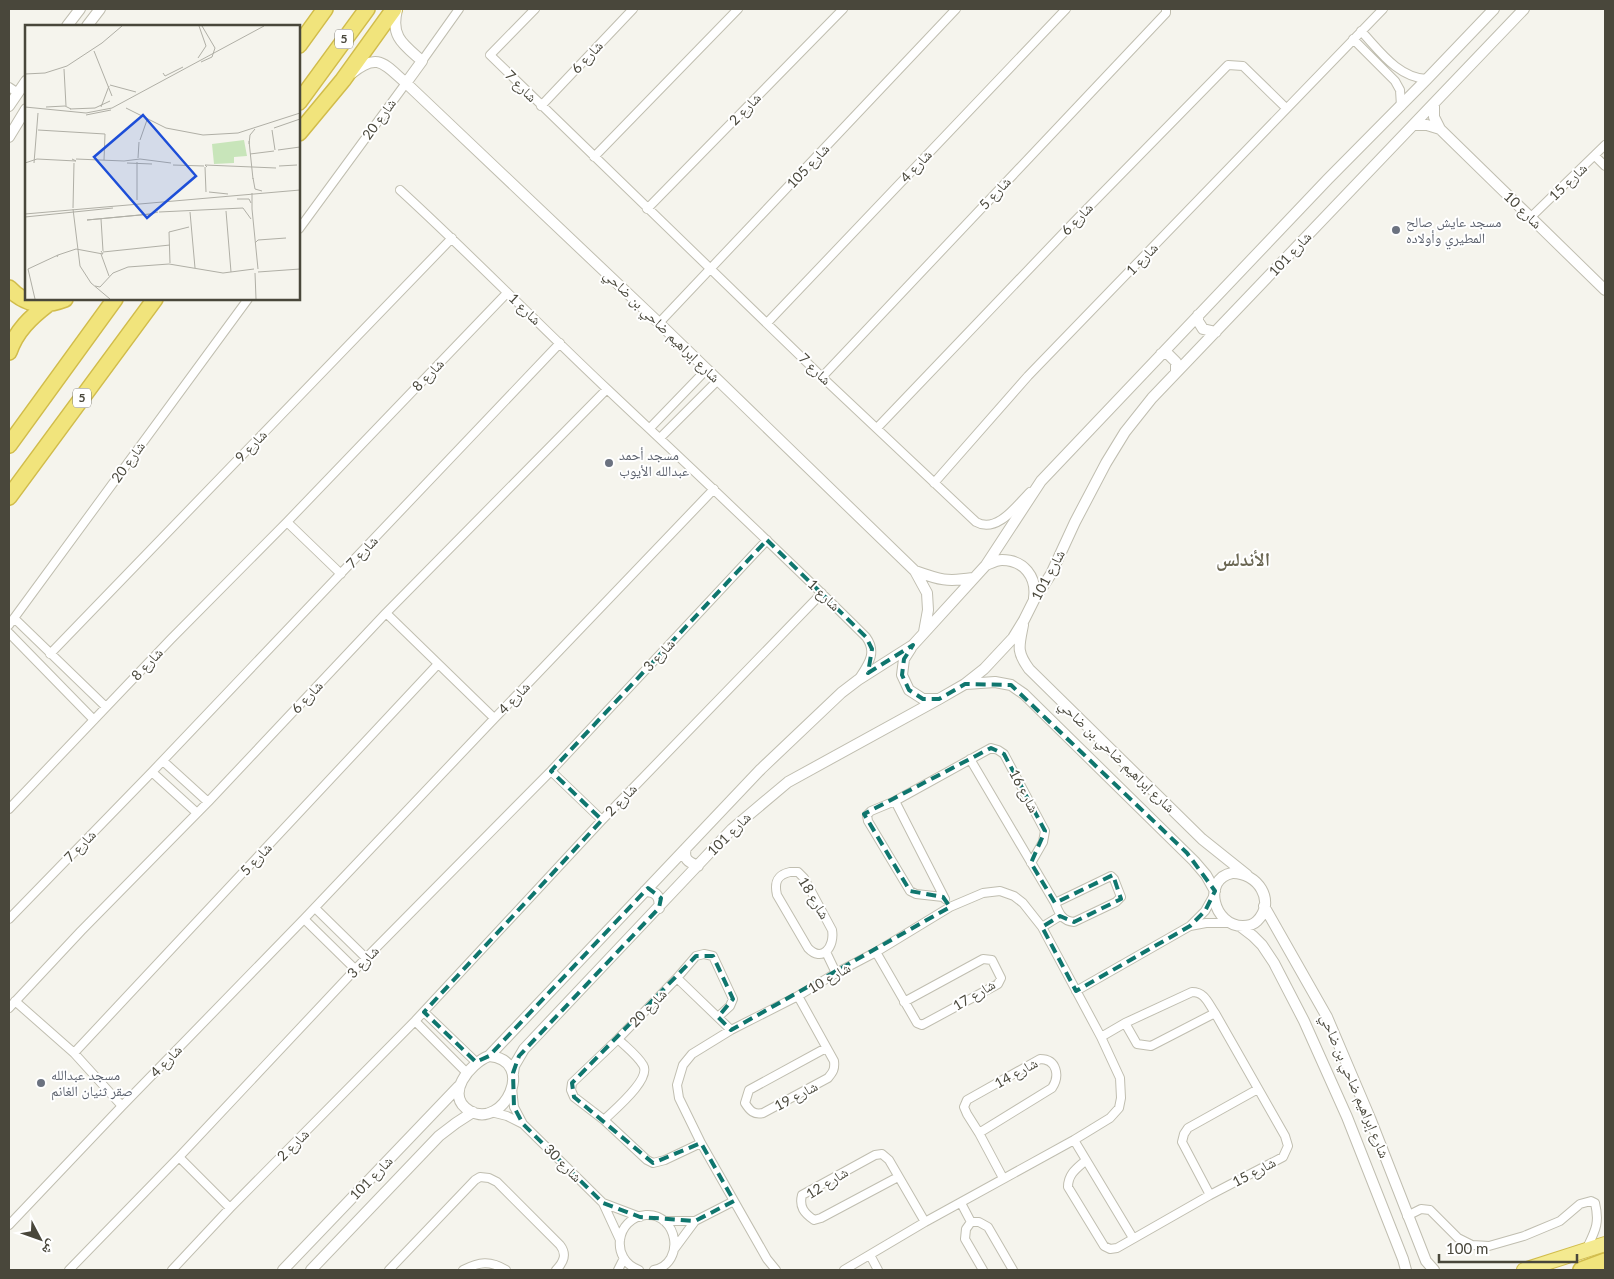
<svg xmlns="http://www.w3.org/2000/svg" width="1614" height="1279" viewBox="0 0 1614 1279" font-family="Lato,'Noto Naskh Arabic',sans-serif">
  <rect width="100%" height="100%" fill="#f5f4ed"/>
  <g fill="none" stroke-linecap="round" stroke-linejoin="round">
    <defs>
      <path id="minor" d="M 535,9 L 490,55 L 822,377 L 976,522 C 997,534 1017,505 1030,492
        M 1361,31 C 1379,50 1398,78 1427,79
        M 1353,39 L 1395,81 L 1400,90 L 1401,106
        M 422,61 L 459,9
        M 9,87 L 18,93
        M 541,106 L 633,9
        M 1595,156 L 1605,166
        M 594,157 L 738,9
        M 400,190 C 471,255 537,323 607,389 C 694,471 781,552 866,637 C 877,652 869,663 860,677
        M 647,209 L 843,9
        M 1531,217 L 1605,145
        M 299,229 L 406,83
        M 659,323 L 956,9
        M 767,323 L 1066,9
        M 822,377 L 1166,13 L 1166,9
        M 650,428 L 707,369
        M 877,428 L 1075,221 L 1228,65 L 1243,66 L 1286,108
        M 660,438 L 718,380
        M 934,483 L 1028,376 L 1383,9
        M 287,522 L 341,574
        M 386,613 L 494,718
        M 14,618 L 106,707
        M 9,625 L 248,299
        M 9,633 L 94,720
        M 50,654 L 452,238
        M 970,759 L 1055,903 C 1059,913 1062,921 1074,922 L 1116,902 L 1121,897 L 1114,879 L 1111,876 L 1055,903
        M 163,761 L 208,802
        M 551,771 L 602,820
        M 152,772 L 197,813
        M 895,801 L 945,899
        M 9,809 L 171,639 L 287,522 L 507,293
        M 790,872 L 798,872 L 804,878 L 832,930 C 835,947 822,963 808,948 L 777,895 C 774,882 777,875 790,872 Z
        M 943,897 L 916,894 L 910,891 L 868,821 L 867,815 L 871,811 L 895,801 L 991,748 L 998,750 L 1004,754 L 1045,831 L 1043,842 L 1031,863
        M 315,908 L 366,958
        M 9,919 L 152,772 L 560,343
        M 304,919 L 355,969
        M 1190,926 L 1206,923 L 1230,923
        M 1042,927 L 1060,916
        M 826,952 L 836,973
        M 876,952 L 917,1023 L 922,1025 L 998,984 L 1001,978 L 992,960 L 983,959 L 904,1002
        M 677,978 L 731,1030
        M 1076,991 L 1190,926 L 1205,911 L 1214,895
        M 798,996 L 834,1061 C 835,1069 833,1072 828,1078 L 763,1113 C 754,1115 750,1111 745,1103 L 749,1090 L 826,1048
        M 15,1001 L 74,1053 L 122,1106
        M 9,1008 L 81,931 L 208,802 L 386,613 L 607,389
        M 424,1012 L 476,1062
        M 415,1021 L 467,1073
        M 1125,1023 L 1137,1044 L 1151,1046 L 1215,1013
        M 74,1053 L 438,664
        M 512,1088 L 514,1107 L 523,1124 L 603,1203 L 620,1240
        M 491,1112 L 507,1116 L 523,1124
        M 604,1120 C 614,1110 652,1079 643,1065 C 637,1055 626,1047 618,1039
        M 979,1133 L 1052,1088 C 1060,1076 1057,1059 1040,1059 L 967,1100 L 964,1107 L 967,1114 L 979,1133 L 1003,1178
        M 1074,1140 L 1133,1238
        M 701,1143 L 665,1160 L 653,1163 L 647,1160 L 604,1120 L 574,1097 L 571,1090 L 572,1083 L 618,1039 L 677,978 L 696,956 L 704,954 L 713,956 L 733,999 L 730,1006 L 718,1017
        M 179,1157 L 230,1208
        M 1085,1161 C 1077,1168 1068,1174 1068,1187 L 1104,1246 L 1110,1249 L 1117,1248 L 1210,1195 L 1283,1157 L 1288,1146 L 1285,1136 L 1215,1013 C 1208,1003 1205,992 1192,992 L 1125,1023 L 1101,1037
        M 898,1177 L 821,1218 L 814,1220 C 804,1213 799,1207 802,1195 L 875,1155 L 882,1154 L 889,1160 L 925,1222
        M 1210,1195 L 1182,1142 L 1184,1134 L 1188,1128 L 1258,1089
        M 603,1203 L 640,1217
        M 961,1203 L 971,1222
        M 1407,1216 L 1421,1209 L 1430,1210 L 1458,1238 L 1472,1245 L 1489,1246 L 1524,1236 L 1560,1221 L 1580,1204 L 1591,1201 L 1595,1203 C 1600,1224 1595,1231 1586,1250
        M 664,1221 L 695,1221
        M 9,1225 L 122,1106 L 304,919 L 491,722 L 714,489
        M 675,1248 L 695,1221 L 734,1201
        M 870,1255 L 878,1270
        M 69,1270 L 179,1157 L 366,958 L 551,771 L 767,540
        M 172,1270 L 230,1208 L 415,1021 L 602,820 L 822,593
        M 389,1270 L 475,1180 L 480,1177 L 489,1178 L 497,1182 L 560,1245 C 567,1254 564,1262 556,1270
        M 463,1270 C 479,1262 490,1260 506,1270
        M 618,1270 L 624,1258
        M 639,1270 C 610,1260 615,1218 646,1215 C 678,1213 686,1263 654,1270
        M 776,1270 L 767,1259 L 701,1143 L 679,1098 L 677,1085 L 683,1065 L 692,1054 L 731,1030 L 798,996 L 836,973 L 876,952 L 950,907 L 983,893 L 1000,891 L 1014,896 L 1023,903 L 1042,927 L 1101,1037 L 1120,1078 L 1121,1098 L 1119,1108 L 1110,1118 L 1074,1140 L 925,1222 L 844,1270
        M 983,1270 L 965,1239 L 966,1229 L 971,1222 L 979,1222 L 988,1227 L 1013,1270"/>
      <path id="tertiary" d="M 397,10 C 390,37 404,45 422,61 L 406,83
        M 67,26 L 80,9
        M 87,26 L 100,9
        M 352,73 C 378,52 384,64 406,83 L 659,323 L 915,571 L 927,593 L 928,610 L 924,632
        M 1434,104 L 1434,117 L 1440,129 L 1605,290
        M 9,106 L 26,81
        M 1414,125 L 1427,125 L 1440,129
        M 9,137 L 26,109
        M 1198,315 L 1198,321 L 1203,329 L 1216,332
        M 1161,354 L 1168,354 L 1176,362 L 1176,373
        M 986,565 C 991,563 997,560 1002,560 C 1024,560 1037,577 1034,598
        M 915,571 C 940,580 947,582 973,578
        M 1023,625 C 1019,646 1016,651 1029,669 L 1202,839 L 1247,875
        M 911,648 L 904,659 L 902,675 L 909,690 L 923,699 L 938,699
        M 966,684 L 995,682 L 1011,685 L 1024,694 L 1194,861 L 1206,875 L 1215,891
        M 686,848 C 683,859 688,862 698,866
        M 1232,873 C 1257,872 1277,901 1257,921 C 1253,925 1248,926 1243,926 C 1213,926 1202,879 1232,873 Z
        M 645,891 C 657,891 661,898 659,908
        M 1264,906 L 1327,1017 L 1370,1118 L 1426,1261 L 1434,1270
        M 1240,926 L 1253,936 L 1262,945 L 1274,963 L 1304,1021 L 1347,1117 L 1403,1259 L 1406,1270
        M 489,1056 L 761,769 L 841,693 L 858,680 L 913,645 L 924,633 L 986,565 L 1041,481 L 1328,179 L 1427,79 L 1494,9
        M 489,1056 C 537,1060 504,1130 470,1111 C 443,1096 470,1063 489,1056 Z
        M 513,1073 L 514,1066 L 524,1049 L 732,829 L 788,782 L 939,699 L 965,684 L 984,669 L 1013,638 L 1024,620 L 1034,600 L 1051,574 L 1075,522 L 1106,463 L 1125,432 L 1152,398 L 1524,9
        M 283,1270 L 459,1086
        M 311,1270 L 439,1136 L 456,1123 L 473,1112"/>
      <path id="trunk" d="M 1524,1270 L 1605,1244"/>
      <path id="motorway" d="M 299,45 L 325,9
        M 299,102 L 367,9
        M 299,133 L 343,80 L 394,9
        M 9,288 C 26,306 44,307 65,299
        M 9,352 C 16,331 31,317 48,304
        M 9,445 L 115,299
        M 9,497 L 155,299
        M 1581,1270 L 1605,1261"/>
    </defs>
    <use href="#minor" stroke="#c0beb0" stroke-width="10"/>
    <use href="#tertiary" stroke="#c0beb0" stroke-width="12"/>
    <use href="#trunk" stroke="#d1bc4b" stroke-width="16"/>
    <use href="#motorway" stroke="#d1bc4b" stroke-width="18"/>
    <use href="#minor" stroke="#fff" stroke-width="8"/>
    <use href="#tertiary" stroke="#fff" stroke-width="10"/>
    <use href="#trunk" stroke="#f4ea90" stroke-width="14"/>
    <use href="#motorway" stroke="#f1e47c" stroke-width="15"/>
  </g>
  <path fill="none" stroke="#0f766e" stroke-width="4" stroke-dasharray="10 6" stroke-linejoin="round" d="M 767,540 L 866,637 L 872,649 L 868,673 L 913,645 L 904,659 L 902,675 L 909,690 L 923,699 L 939,699 L 965,684 L 1011,685 L 1187,853 L 1215,891 L 1205,911 L 1190,926 L 1076,991 L 1042,927 L 1060,916 L 1074,922 L 1121,899 L 1113,875 L 1055,903 L 1031,863 L 1045,831 L 1004,754 L 991,748 L 864,814 L 910,891 L 943,897 L 950,907 L 731,1030 L 718,1017 L 733,999 L 713,956 L 696,956 L 572,1083 L 574,1097 L 653,1163 L 701,1143 L 734,1201 L 695,1221 L 640,1217 L 603,1203 L 523,1124 L 514,1107 L 513,1073 L 519,1056 L 659,908 L 661,898 L 648,888 L 489,1056 L 476,1062 L 424,1012 L 602,820 L 551,771 Z"/>
  <g fill="#6b7280" stroke="#fff" stroke-width="2">
    <circle cx="1396" cy="230" r="5"/>
    <circle cx="609" cy="463" r="5"/>
    <circle cx="41" cy="1083" r="5"/>
  </g>
  <g text-anchor="middle" stroke-width="4" stroke-linejoin="round" paint-order="stroke">
    <g fill="#fff" stroke="#807e76" stroke-width="1">
      <rect x="335" y="29.5" width="18" height="19" rx="4"/>
      <rect x="73" y="388.5" width="18" height="19" rx="4"/>
    </g>
    <g font-size="12" font-weight="bold" fill="#49473b">
      <text x="344" y="43">5</text>
      <text x="82" y="402">5</text>
    </g>
    <g font-size="14" fill="#49473b" stroke="#fff">
      <text transform="translate(587 57) rotate(-47)" y="5">شارع 6</text>
      <text transform="translate(521 86) rotate(45)" y="5">شارع 7</text>
      <text transform="translate(745 109) rotate(-46)" y="5">شارع 2</text>
      <text transform="translate(379 119) rotate(-54)" y="5">شارع 20</text>
      <text transform="translate(808 166) rotate(-47)" y="5">شارع 105</text>
      <text transform="translate(916 166) rotate(-47)" y="5">شارع 4</text>
      <text transform="translate(1568 182) rotate(-44)" y="5">شارع 15</text>
      <text transform="translate(995 193) rotate(-47)" y="5">شارع 5</text>
      <text transform="translate(1523 210) rotate(44)" y="5">شارع 10</text>
      <text transform="translate(1077 219) rotate(-46)" y="5">شارع 6</text>
      <text transform="translate(1290 254) rotate(-47)" y="5">شارع 101</text>
      <text transform="translate(1142 259) rotate(-46)" y="5">شارع 1</text>
      <text transform="translate(525 309) rotate(44)" y="5">شارع 1</text>
      <text transform="translate(662 326) rotate(44)" y="5">شارع إبراهيم ضاحي بن ضاحي</text>
      <text transform="translate(815 369) rotate(44)" y="5">شارع 7</text>
      <text transform="translate(428 375) rotate(-46)" y="5">شارع 8</text>
      <text transform="translate(251 446) rotate(-46)" y="5">شارع 9</text>
      <text transform="translate(128 462) rotate(-54)" y="5">شارع 20</text>
      <text transform="translate(362 552) rotate(-47)" y="5">شارع 7</text>
      <text transform="translate(1048 575) rotate(-62)" y="5">شارع 101</text>
      <text transform="translate(824 595) rotate(44)" y="5">شارع 1</text>
      <text transform="translate(659 655) rotate(-47)" y="5">شارع 3</text>
      <text transform="translate(147 664) rotate(-47)" y="5">شارع 8</text>
      <text transform="translate(307 697) rotate(-47)" y="5">شارع 6</text>
      <text transform="translate(514 698) rotate(-46)" y="5">شارع 4</text>
      <text transform="translate(1117 756) rotate(44)" y="5">شارع إبراهيم ضاحي بن ضاحي</text>
      <text transform="translate(1024 791) rotate(62)" y="5">شارع 16</text>
      <text transform="translate(621 800) rotate(-46)" y="5">شارع 2</text>
      <text transform="translate(729 834) rotate(-45)" y="5">شارع 101</text>
      <text transform="translate(80 846) rotate(-46)" y="5">شارع 7</text>
      <text transform="translate(256 859) rotate(-47)" y="5">شارع 5</text>
      <text transform="translate(814 898) rotate(59)" y="5">شارع 18</text>
      <text transform="translate(363 962) rotate(-46)" y="5">شارع 3</text>
      <text transform="translate(829 978) rotate(-30)" y="5">شارع 10</text>
      <text transform="translate(974 995) rotate(-31)" y="5">شارع 17</text>
      <text transform="translate(648 1008) rotate(-46)" y="5">شارع 20</text>
      <text transform="translate(166 1061) rotate(-46)" y="5">شارع 4</text>
      <text transform="translate(1016 1073) rotate(-29)" y="5">شارع 14</text>
      <text transform="translate(1355 1086) rotate(67)" y="5">شارع إبراهيم ضاحي بن ضاحي</text>
      <text transform="translate(796 1096) rotate(-28)" y="5">شارع 19</text>
      <text transform="translate(293 1145) rotate(-45)" y="5">شارع 2</text>
      <text transform="translate(563 1163) rotate(45)" y="5">شارع 30</text>
      <text transform="translate(1254 1172) rotate(-28)" y="5">شارع 15</text>
      <text transform="translate(371 1178) rotate(-46)" y="5">شارع 101</text>
      <text transform="translate(827 1183) rotate(-32)" y="5">شارع 12</text>
    </g>
    <g font-size="14" fill="#5b616d" stroke="#fff" text-anchor="start">
      <text x="1406" y="227">مسجد عايش صالح<tspan x="1406" dy="16">المطيري وأولاده</tspan></text>
      <text x="619" y="460">مسجد أحمد<tspan x="619" dy="16">عبدالله الأيوب</tspan></text>
      <text x="51" y="1080">مسجد عبدالله<tspan x="51" dy="16">صقر ثنيان الغانم</tspan></text>
    </g>
    <g font-size="19" font-weight="bold" fill="#6b6753" stroke="#fff">
      <text x="1243" y="566">الأندلس</text>
    </g>
  </g>
  <g transform="translate(25 25)">
    <rect width="275" height="275" fill="#f5f4ed"/>
    <path d="M 219,115 L 222,131 L 209,132 L 209,138 L 189,139 L 187,119 Z" fill="#c8e5ba"/>
    <path fill="none" stroke="#b0afa6" stroke-width="1" d="M 69,26 L 87,71M 173,33 L 181,21 L 174,1M 176,37 L 187,32 L 190,23 L 177,1M 39,44 L 41,81M 138,48 L 140,51 L 158,42M 0,49 L 20,48 L 42,41 L 77,18 L 97,1M 85,60 L 111,67M 0,82 L 61,88 L 87,83 L 239,1M 21,82 L 40,81 L 46,84M 76,82 L 84,61M 101,83 L 141,103 L 178,110 L 213,108 L 275,88M 45,84 L 70,83 L 85,76M 61,90 L 86,85M 249,103 L 275,94M 13,105 L 80,109 L 79,135M 247,105 L 250,125M 115,115 L 122,95M 224,116 L 228,154M 224,119 L 225,110 L 230,104M 253,125 L 275,122M 225,129 L 249,126M 113,133 L 114,117M 51,134 L 99,136 L 115,134 L 146,138M 0,138 L 12,134 L 51,136 L 47,134M 9,138 L 13,88M 102,138 L 127,139M 148,140 L 179,141M 254,141 L 272,140M 180,142 L 181,167M 182,142 L 180,140 L 251,143M 228,153 L 230,164 L 237,166M 184,167 L 203,169M 227,168 L 227,184M 212,174 L 224,174 L 226,178M 112,175 L 112,137M 48,183 L 49,138M 48,184 L 55,241 L 66,258 L 85,274M 132,184 L 126,189 L 62,195 L 125,189 L 133,187M 227,184 L 233,244M 201,186 L 206,247M 134,187 L 218,183 L 226,194M 165,187 L 170,243M 0,189 L 275,165M 0,192 L 88,183M 76,194 L 78,226M 230,218 L 233,215 L 261,213M 78,227 L 145,220M 76,229 L 84,251M 33,230 L 51,224 L 78,229 L 76,226M 145,238 L 144,207 L 164,202M 3,244 L 33,230 L 32,232M 3,244 L 10,274M 233,247 L 275,244M 230,248 L 231,274M 70,261 L 75,262 L 88,248 L 103,242 L 144,239 L 198,248 L 229,244"/>
    <path fill="#1d4ed8" fill-opacity="0.15" stroke="#1d4ed8" stroke-width="2.5" d="M 118,90 L 171,151 L 122,193 L 69,132 Z"/>
    <rect width="275" height="275" fill="none" stroke="#49473b" stroke-width="2.5"/>
  </g>
  <rect width="1614" height="1279" fill="none" stroke="#49473b" stroke-width="20"/>
  <g transform="translate(40 1239) rotate(131)" stroke="#ffffff" stroke-width="4" paint-order="stroke">
  <path d="M0-4L9 19L0 12L-9 19Z" fill="#49473b"/>
  <text y="-8" font-size="14" font-weight="bold" text-anchor="middle" fill="#49473b">ش</text>
  </g>
  <path d="M1439 1254v8h138v-8" fill="none" stroke="#49473b" stroke-width="2.5"/>
  <text x="1446" y="1254" font-size="15" fill="#49473b" stroke="#ffffff" stroke-width="4" paint-order="stroke">100 m</text>
</svg>
